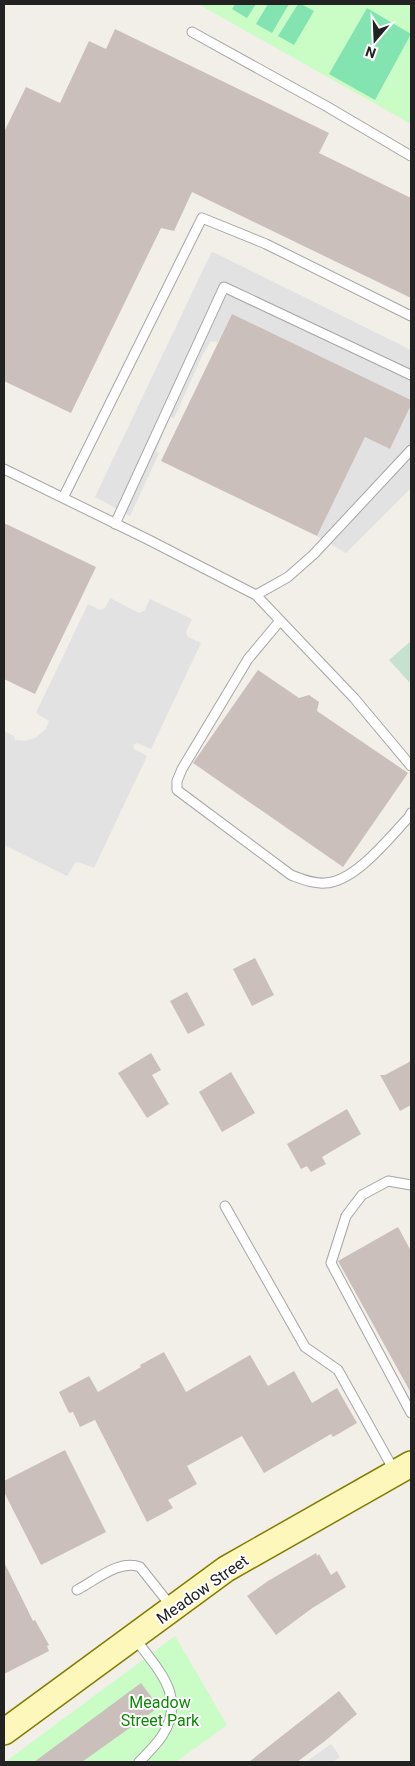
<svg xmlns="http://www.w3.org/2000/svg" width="415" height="1766" viewBox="0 0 415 1766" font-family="Roboto,sans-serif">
  <rect width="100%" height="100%" fill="#f2eee8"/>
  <path fill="#c5e1d0" d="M 411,641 L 411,684 L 389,660 Z"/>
  <path fill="#c9fdc5" d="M 198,4 L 411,4 L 411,124 Z
    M 175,1636 L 227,1725 L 176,1762 L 5,1762 Z"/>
  <path fill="#83e4b1" d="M 235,4 L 256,4 L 247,18 L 232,9 Z
    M 268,4 L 289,4 L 272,33 L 256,24 Z
    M 298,4 L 301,4 L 314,11 L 294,45 L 278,36 Z
    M 367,8 L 411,34 L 375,100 L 329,74 Z"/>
  <path fill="#e2e2e2" d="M 213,252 L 411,350 L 411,400 L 232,314 L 218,342 L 211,341 L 203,354 L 174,418 L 170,417 L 156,451 L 159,453 L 154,464 L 130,516 L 95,497 L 211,253 Z
    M 411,405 L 411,488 L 346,553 L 317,536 L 365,437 L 390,449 Z
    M 110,598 L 139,613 L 144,611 L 150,599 L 192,619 L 186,632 L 188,637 L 201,643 L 151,749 L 137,743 L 133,745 L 134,749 L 147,756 L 94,868 L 78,862 L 75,863 L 67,876 L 4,845 L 4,731 L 14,736 L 15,740 L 25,741 L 35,738 L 46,729 L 49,721 L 36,713 L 88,604 L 100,610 L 105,608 Z
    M 331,1744 L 340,1757 L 333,1762 L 306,1762 Z"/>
  <path fill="#cbbfbb" d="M 115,29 L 329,133 L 319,153 L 411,198 L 411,298 L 192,192 L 174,231 L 161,228 L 71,413 L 4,381 L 4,132 L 26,87 L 60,103 L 89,41 L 106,49 Z
    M 232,314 L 411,400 L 411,405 L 390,449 L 365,437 L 317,536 L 161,461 Z
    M 4,523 L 96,567 L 35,694 L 4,679 Z
    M 258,670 L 299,698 L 309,695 L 319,702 L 317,711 L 408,773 L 343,867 L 193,763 Z
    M 255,958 L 274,995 L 252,1006 L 233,969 Z
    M 187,992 L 205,1025 L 188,1034 L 170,1001 Z
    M 151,1053 L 161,1070 L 152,1075 L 169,1104 L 147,1118 L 118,1073 Z
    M 411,1061 L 411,1105 L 400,1111 L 380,1075 L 385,1075 Z
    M 231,1072 L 255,1113 L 222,1132 L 199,1092 Z
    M 347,1109 L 361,1134 L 322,1157 L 326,1164 L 311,1172 L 307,1166 L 301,1169 L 287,1144 Z
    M 398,1227 L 411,1251 L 411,1393 L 338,1261 Z
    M 164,1352 L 186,1392 L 250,1355 L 268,1386 L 294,1371 L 312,1403 L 337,1388 L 357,1423 L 333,1437 L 331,1434 L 264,1473 L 242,1436 L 187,1466 L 197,1484 L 168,1500 L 173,1508 L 147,1522 L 95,1420 L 80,1427 L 73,1412 L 69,1413 L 59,1392 L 89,1376 L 98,1392 L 141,1367 L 140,1365 Z
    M 65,1450 L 106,1532 L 41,1565 L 4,1492 L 4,1481 Z
    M 316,1553 L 317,1556 L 319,1554 L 331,1575 L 337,1571 L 346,1587 L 311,1609 L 276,1635 L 247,1596 L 268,1581 Z
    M 4,1562 L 33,1621 L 35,1620 L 49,1645 L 47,1646 L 49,1651 L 4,1674 Z
    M 141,1683 L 159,1707 L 82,1762 L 34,1762 Z
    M 339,1691 L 357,1714 L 325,1741 L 297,1762 L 249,1762 Z"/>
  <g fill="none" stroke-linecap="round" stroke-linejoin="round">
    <defs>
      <path id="service" d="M 192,32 L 326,106 L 411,156
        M 4,469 L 149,540 L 256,595 L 354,698 L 411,766
        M 63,498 L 202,218 L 266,244 L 411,316
        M 115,524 L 224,287 L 411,375
        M 256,595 L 288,577 L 314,554 L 411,450
        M 279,622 L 248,659 L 182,769 L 177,781 L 177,790 L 291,875 C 302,879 313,884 325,883 C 355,882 389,838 409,817 L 411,813
        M 411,1185 L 388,1181 L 362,1195 L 346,1216 L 331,1263 L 411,1413
        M 225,1206 L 305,1347 L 338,1370 L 395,1472
        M 77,1590 C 96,1580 119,1559 140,1567 L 171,1606
        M 134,1637 C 157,1669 188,1696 162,1736 C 156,1745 147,1754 139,1762"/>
      <path id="secondary" d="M 4,1732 L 226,1569 L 411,1464"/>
    </defs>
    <use href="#service" stroke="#a6a6a6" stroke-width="11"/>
    <use href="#secondary" stroke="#827e00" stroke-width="28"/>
    <use href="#service" stroke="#fff" stroke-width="9"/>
    <use href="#secondary" stroke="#fdf7bc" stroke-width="25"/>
  </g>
  <g text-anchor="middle" stroke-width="4" stroke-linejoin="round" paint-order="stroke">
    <g font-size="16" fill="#222" stroke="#fff">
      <text transform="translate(202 1589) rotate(-35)" y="6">Meadow Street</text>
    </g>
    <g font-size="16" fill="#0d8a06" stroke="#fff">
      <text x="160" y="1708">Meadow<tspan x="160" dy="18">Street Park</tspan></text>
    </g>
  </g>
  <rect width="415" height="1766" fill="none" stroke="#222222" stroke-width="10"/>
  <g transform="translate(375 40) rotate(199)" stroke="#ffffff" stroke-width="4" paint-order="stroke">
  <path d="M0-4L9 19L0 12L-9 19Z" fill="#222222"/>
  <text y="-8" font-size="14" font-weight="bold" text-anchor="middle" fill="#222222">N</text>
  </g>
</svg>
